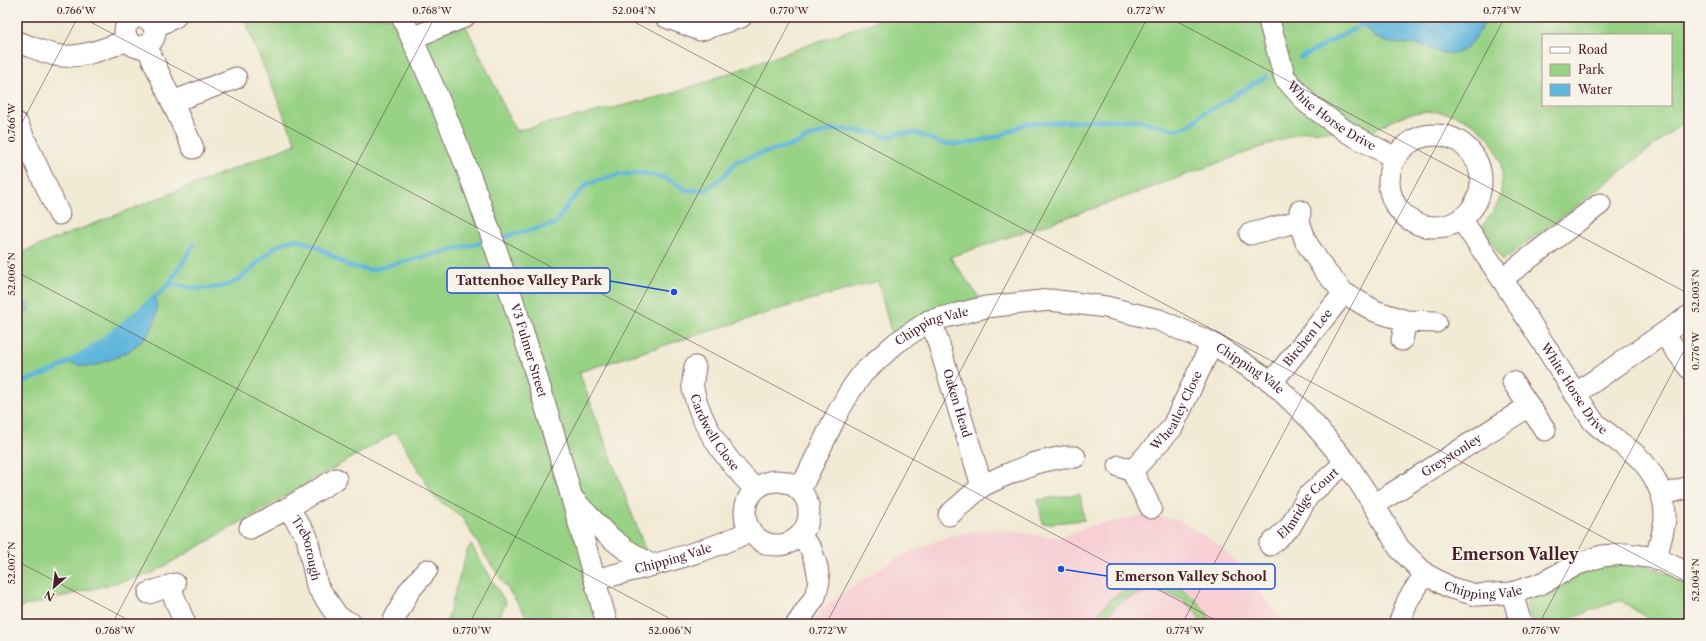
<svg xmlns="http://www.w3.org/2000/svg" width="1706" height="641" viewBox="0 0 1706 641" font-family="'Libre Caslon Text',serif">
  <rect width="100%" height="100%" fill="#f7f3e8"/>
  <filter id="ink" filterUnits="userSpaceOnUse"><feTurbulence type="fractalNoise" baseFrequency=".025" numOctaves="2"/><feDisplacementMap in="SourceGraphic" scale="8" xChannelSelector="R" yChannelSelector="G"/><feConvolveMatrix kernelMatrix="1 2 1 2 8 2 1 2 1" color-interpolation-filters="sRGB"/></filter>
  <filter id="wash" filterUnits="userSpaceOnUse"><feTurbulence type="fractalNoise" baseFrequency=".012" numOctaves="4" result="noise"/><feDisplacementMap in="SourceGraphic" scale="16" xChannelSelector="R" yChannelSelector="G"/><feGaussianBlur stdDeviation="0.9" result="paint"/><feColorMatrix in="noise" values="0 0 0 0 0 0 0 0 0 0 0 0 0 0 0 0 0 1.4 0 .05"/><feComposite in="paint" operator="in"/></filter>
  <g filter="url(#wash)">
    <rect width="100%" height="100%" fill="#f1ead4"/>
    <path fill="#f7cfd5" d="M 1152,514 L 1181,521 L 1219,545 L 1253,581 L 1283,624 L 810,624 L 820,610 L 857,583 L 899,557 L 949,536 L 994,529 L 1058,538 L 1094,525 Z"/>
    <path fill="#98d285" stroke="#717858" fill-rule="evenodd" d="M 243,17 L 401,17 L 412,38 L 464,22 L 516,131 L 671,94 L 887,17 L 1689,17 L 1689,118 L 1573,209 L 1503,260 L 1482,227 C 1489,215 1499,207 1501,192 C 1512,130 1447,94 1394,120 C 1389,122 1382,125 1378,128 C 1373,132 1370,138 1366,142 L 1347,132 L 1305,131 L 1109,203 L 950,257 L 986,307 L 896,343 L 890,328 L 878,281 L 796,304 L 579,372 L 651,565 L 573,500 L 607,624 L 532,624 L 488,560 L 461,516 L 435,498 L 396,432 L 151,574 L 17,608 L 17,254 L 296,144 ZM 1543,35 L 1671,35 L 1671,105 L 1543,105 Z
      M 1080,494 L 1084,520 L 1043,524 L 1038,500 Z
      M 471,545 L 506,603 L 496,624 L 446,624 L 467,551 Z
      M 1631,560 L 1689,581 L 1689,624 L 1656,624 L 1620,600 L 1589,611 L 1561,624 L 1533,624 L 1532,622 L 1526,605 L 1529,597 L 1569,574 Z
      M 1146,584 C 1152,584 1159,583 1165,584 C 1186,587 1204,605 1212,624 L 1202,624 C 1189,590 1145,584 1118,604 C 1112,609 1108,617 1104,624 L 1093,624 C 1106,599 1119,590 1146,584 Z"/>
    <path fill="#5eb6db" stroke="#546a83" d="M 1357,17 L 1487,17 C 1480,30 1472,49 1456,53 C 1445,56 1433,49 1423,46 C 1413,43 1402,45 1392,43 C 1377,41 1364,29 1357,17 Z
      M 155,297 C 165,329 133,353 106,361 C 101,363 96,366 91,366 C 83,367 74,364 67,362 C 98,344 129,323 155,297 Z
      M 17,298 L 30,306 L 22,321 L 17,324 Z"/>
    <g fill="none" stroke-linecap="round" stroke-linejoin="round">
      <path stroke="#5eb6db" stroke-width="4.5" d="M 1300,58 L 1361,25
        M 499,238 L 555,224 L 568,204 L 588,183 L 618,175 L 644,173 L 665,178 L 687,190 L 706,190 L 724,176 L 736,162 L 762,153 L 794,145 L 809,137 L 835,129 L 878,133 L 888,137 L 900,133 L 916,133 L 943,144 L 965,144 L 999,136 L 1025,124 L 1105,120 L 1135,120 L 1177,130 L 1190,125 L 1204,113 L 1221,104 L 1266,76
        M 169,284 L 194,245
        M 17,384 C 30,379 45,375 58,368 C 98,346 135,316 169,284 L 200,289 L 222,287 L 239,280 L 276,246 L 295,239 L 316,246 L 349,266 L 370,270 L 488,241"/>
    </g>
  </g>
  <g filter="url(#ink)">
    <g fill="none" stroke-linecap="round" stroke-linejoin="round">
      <defs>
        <g id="minor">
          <path id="s1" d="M 402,17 C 429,75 455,135 477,195 C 528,336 567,480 607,624"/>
          <path d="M 666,17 L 700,30 L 741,17"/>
          <path id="s2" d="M 1268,17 L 1285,78 L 1307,103 L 1347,132 L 1395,158"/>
          <circle cx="140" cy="32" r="15"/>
          <path d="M 154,27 L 175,17"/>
          <path d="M 412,38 L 464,17"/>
          <path d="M 17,42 C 30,46 42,52 55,55 C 78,60 107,48 128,40"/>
          <path d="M 146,45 L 193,148"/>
          <path d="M 172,102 L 236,78"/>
          <path d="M 17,123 L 59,214"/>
          <circle cx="1435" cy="181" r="46"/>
          <path d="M 1300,211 L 1299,221 L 1306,242 L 1324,270 L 1344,293 L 1375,311 L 1406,321 L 1436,322"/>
          <path id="s3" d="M 1461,219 L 1502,279 L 1593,421 C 1606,434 1622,443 1636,455 C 1653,470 1666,496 1665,518 C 1664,531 1659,545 1656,558"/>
          <path d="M 1250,234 L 1299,221"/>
          <path d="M 1502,279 L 1600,204"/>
          <path id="s4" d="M 929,321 L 936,335 L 982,486"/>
          <path d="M 1664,334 L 1689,368"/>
          <path d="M 1402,340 L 1406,321"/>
          <path id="s5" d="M 695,367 C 694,374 692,382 693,389 C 701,427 728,462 755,489"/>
          <path id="s6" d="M 1272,382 L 1344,293"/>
          <path d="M 1513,382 L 1545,430"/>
          <path d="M 1575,394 L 1689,316"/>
          <path d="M 1119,466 L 1132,471 L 1151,508"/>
          <path id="s7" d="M 1132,471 L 1172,428 L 1212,343"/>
          <circle cx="777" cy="513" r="32"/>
          <path id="s8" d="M 800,490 L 836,416 L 850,391 L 863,373 L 896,343 L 929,321 L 986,307 L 1050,300 L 1106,307 L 1159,320 L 1212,343 L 1272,382 L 1307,416 L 1346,462 L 1374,505 L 1399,548 L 1425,574 L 1451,588 L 1476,595 L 1512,593 L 1540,584 L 1578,564 L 1602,556 L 1625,554 L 1656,558 L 1685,572 L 1689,575"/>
          <path d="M 1662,495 L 1689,487"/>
          <path d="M 574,500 L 606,534 L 625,549 L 651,565"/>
          <path id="s9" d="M 1374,505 L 1529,406"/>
          <path id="s10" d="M 288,508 L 307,537 L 317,586 L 338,617 L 352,624"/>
          <path d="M 949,515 L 982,486 L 1001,477 L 1035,463 L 1063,457 L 1075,457"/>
          <path d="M 250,528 L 288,508 L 336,479"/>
          <path id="s11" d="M 1270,545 L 1290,527 L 1308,496 L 1346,462"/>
          <path id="s12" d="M 595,580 C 647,566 701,555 750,531"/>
          <path d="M 170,587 L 185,624"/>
          <path d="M 149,593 L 175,584"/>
          <path d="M 1512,593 L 1521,624"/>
          <path d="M 392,624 L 409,591 L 427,570"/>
          <path d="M 797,624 L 815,597 L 819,581 L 817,567 L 811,549 L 800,536"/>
          <path d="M 1399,624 L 1408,600 L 1425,574"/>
        </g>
      </defs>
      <use href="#minor" stroke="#846666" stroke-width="23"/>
      <use href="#minor" stroke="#fff" stroke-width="21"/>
    </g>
  </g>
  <path fill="none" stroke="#4a1f2b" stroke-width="1" stroke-opacity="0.45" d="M 81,17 L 1223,624M 625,17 L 1689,583M 1168,17 L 1689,294M 17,132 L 78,17M 17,272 L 680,624M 17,561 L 136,624M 112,624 L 435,17M 469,624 L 792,17M 826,624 L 1148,17M 1182,624 L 1505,17M 1539,624 L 1689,341"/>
  <g text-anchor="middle" stroke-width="3" stroke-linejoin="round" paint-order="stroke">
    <g font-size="12" fill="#4a1f2b" stroke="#f7f3e8">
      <text dy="4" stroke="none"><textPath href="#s2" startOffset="124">White Horse Drive</textPath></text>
      <text dy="4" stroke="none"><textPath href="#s8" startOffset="218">Chipping Vale</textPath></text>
      <text dy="4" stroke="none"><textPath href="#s6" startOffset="57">Birchen Lee</textPath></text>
      <text dy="4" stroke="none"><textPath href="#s1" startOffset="357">V3 Fulmer Street</textPath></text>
      <text dy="4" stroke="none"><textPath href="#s8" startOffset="555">Chipping Vale</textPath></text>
      <text dy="4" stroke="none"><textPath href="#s3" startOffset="204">White Horse Drive</textPath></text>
      <text dy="4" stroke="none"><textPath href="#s4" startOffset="87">Oaken Head</textPath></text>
      <text dy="4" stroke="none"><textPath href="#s7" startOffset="76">Wheatley Close</textPath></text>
      <text dy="4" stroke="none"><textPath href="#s5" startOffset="71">Cardwell Close</textPath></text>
      <text dy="4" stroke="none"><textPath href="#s9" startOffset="92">Greystonley</textPath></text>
      <text dy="4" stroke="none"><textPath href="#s11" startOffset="57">Elmridge Court</textPath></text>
      <text dy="4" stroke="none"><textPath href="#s10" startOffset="45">Treborough</textPath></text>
      <text dy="4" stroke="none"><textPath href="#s12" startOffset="81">Chipping Vale</textPath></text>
      <text dy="4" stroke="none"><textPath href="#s8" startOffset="890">Chipping Vale</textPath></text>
    </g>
    <g font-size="16" font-weight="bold" fill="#4a1f2b" stroke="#f7f3e8">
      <text x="1515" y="560">Emerson Valley</text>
    </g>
  </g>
  <path fill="none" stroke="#1d4ed8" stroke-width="1.5" d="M674 292L610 281M1061 569L1107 576"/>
  <g fill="#1d4ed8" stroke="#f7f3e8" stroke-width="1.5">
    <circle cx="674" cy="292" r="4"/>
    <circle cx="1061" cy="569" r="4"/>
  </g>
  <g fill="#f7f3e8" stroke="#1d4ed8" stroke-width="1.5">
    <rect x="447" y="268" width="163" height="25" rx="4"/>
    <rect x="1107" y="564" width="168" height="25" rx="4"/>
  </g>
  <g font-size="13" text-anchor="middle" font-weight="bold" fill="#4a1f2b">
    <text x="529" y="285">Tattenhoe Valley Park</text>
    <text x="1191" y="581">Emerson Valley School</text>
  </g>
  <rect width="1706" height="641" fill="none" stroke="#f7f3e8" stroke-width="44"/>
  <rect x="1542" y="34" width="130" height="72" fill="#f7f3e8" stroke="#b29e9c"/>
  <rect x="1550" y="47" width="20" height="6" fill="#ffffff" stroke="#b29e9c"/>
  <text x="1578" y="54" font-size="12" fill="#4a1f2b">Road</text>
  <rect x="1550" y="64" width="20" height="12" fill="#98d285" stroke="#b29e9c"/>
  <text x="1578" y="74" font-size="12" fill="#4a1f2b">Park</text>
  <rect x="1550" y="84" width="20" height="12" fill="#5eb6db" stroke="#b29e9c"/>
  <text x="1578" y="94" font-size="12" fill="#4a1f2b">Water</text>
  <g transform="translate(54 587) rotate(208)" stroke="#f7f3e8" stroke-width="3" paint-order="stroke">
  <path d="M0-3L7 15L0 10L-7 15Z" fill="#4a1f2b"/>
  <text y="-6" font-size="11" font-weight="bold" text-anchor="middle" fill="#4a1f2b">N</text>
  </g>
  <rect x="22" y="22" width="1662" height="597" fill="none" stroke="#4a1f2b" stroke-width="1.5"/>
  <g font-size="10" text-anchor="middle" fill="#4a1f2b">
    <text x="76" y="14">0.766°W</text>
    <text x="432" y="14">0.768°W</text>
    <text x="634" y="14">52.004°N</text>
    <text x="789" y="14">0.770°W</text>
    <text x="1146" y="14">0.772°W</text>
    <text x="1502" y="14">0.774°W</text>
    <text transform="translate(11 123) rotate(-90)" y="4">0.766°W</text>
    <text transform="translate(11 274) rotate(-90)" y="4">52.006°N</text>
    <text transform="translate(1695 291) rotate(-90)" y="4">52.003°N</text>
    <text transform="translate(1695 351) rotate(-90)" y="4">0.776°W</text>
    <text transform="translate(11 563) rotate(-90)" y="4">52.007°N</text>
    <text transform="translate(1695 580) rotate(-90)" y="4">52.004°N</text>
    <text x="115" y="634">0.768°W</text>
    <text x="472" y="634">0.770°W</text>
    <text x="670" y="634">52.006°N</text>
    <text x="828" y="634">0.772°W</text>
    <text x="1185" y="634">0.774°W</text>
    <text x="1541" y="634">0.776°W</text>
  </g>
</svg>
